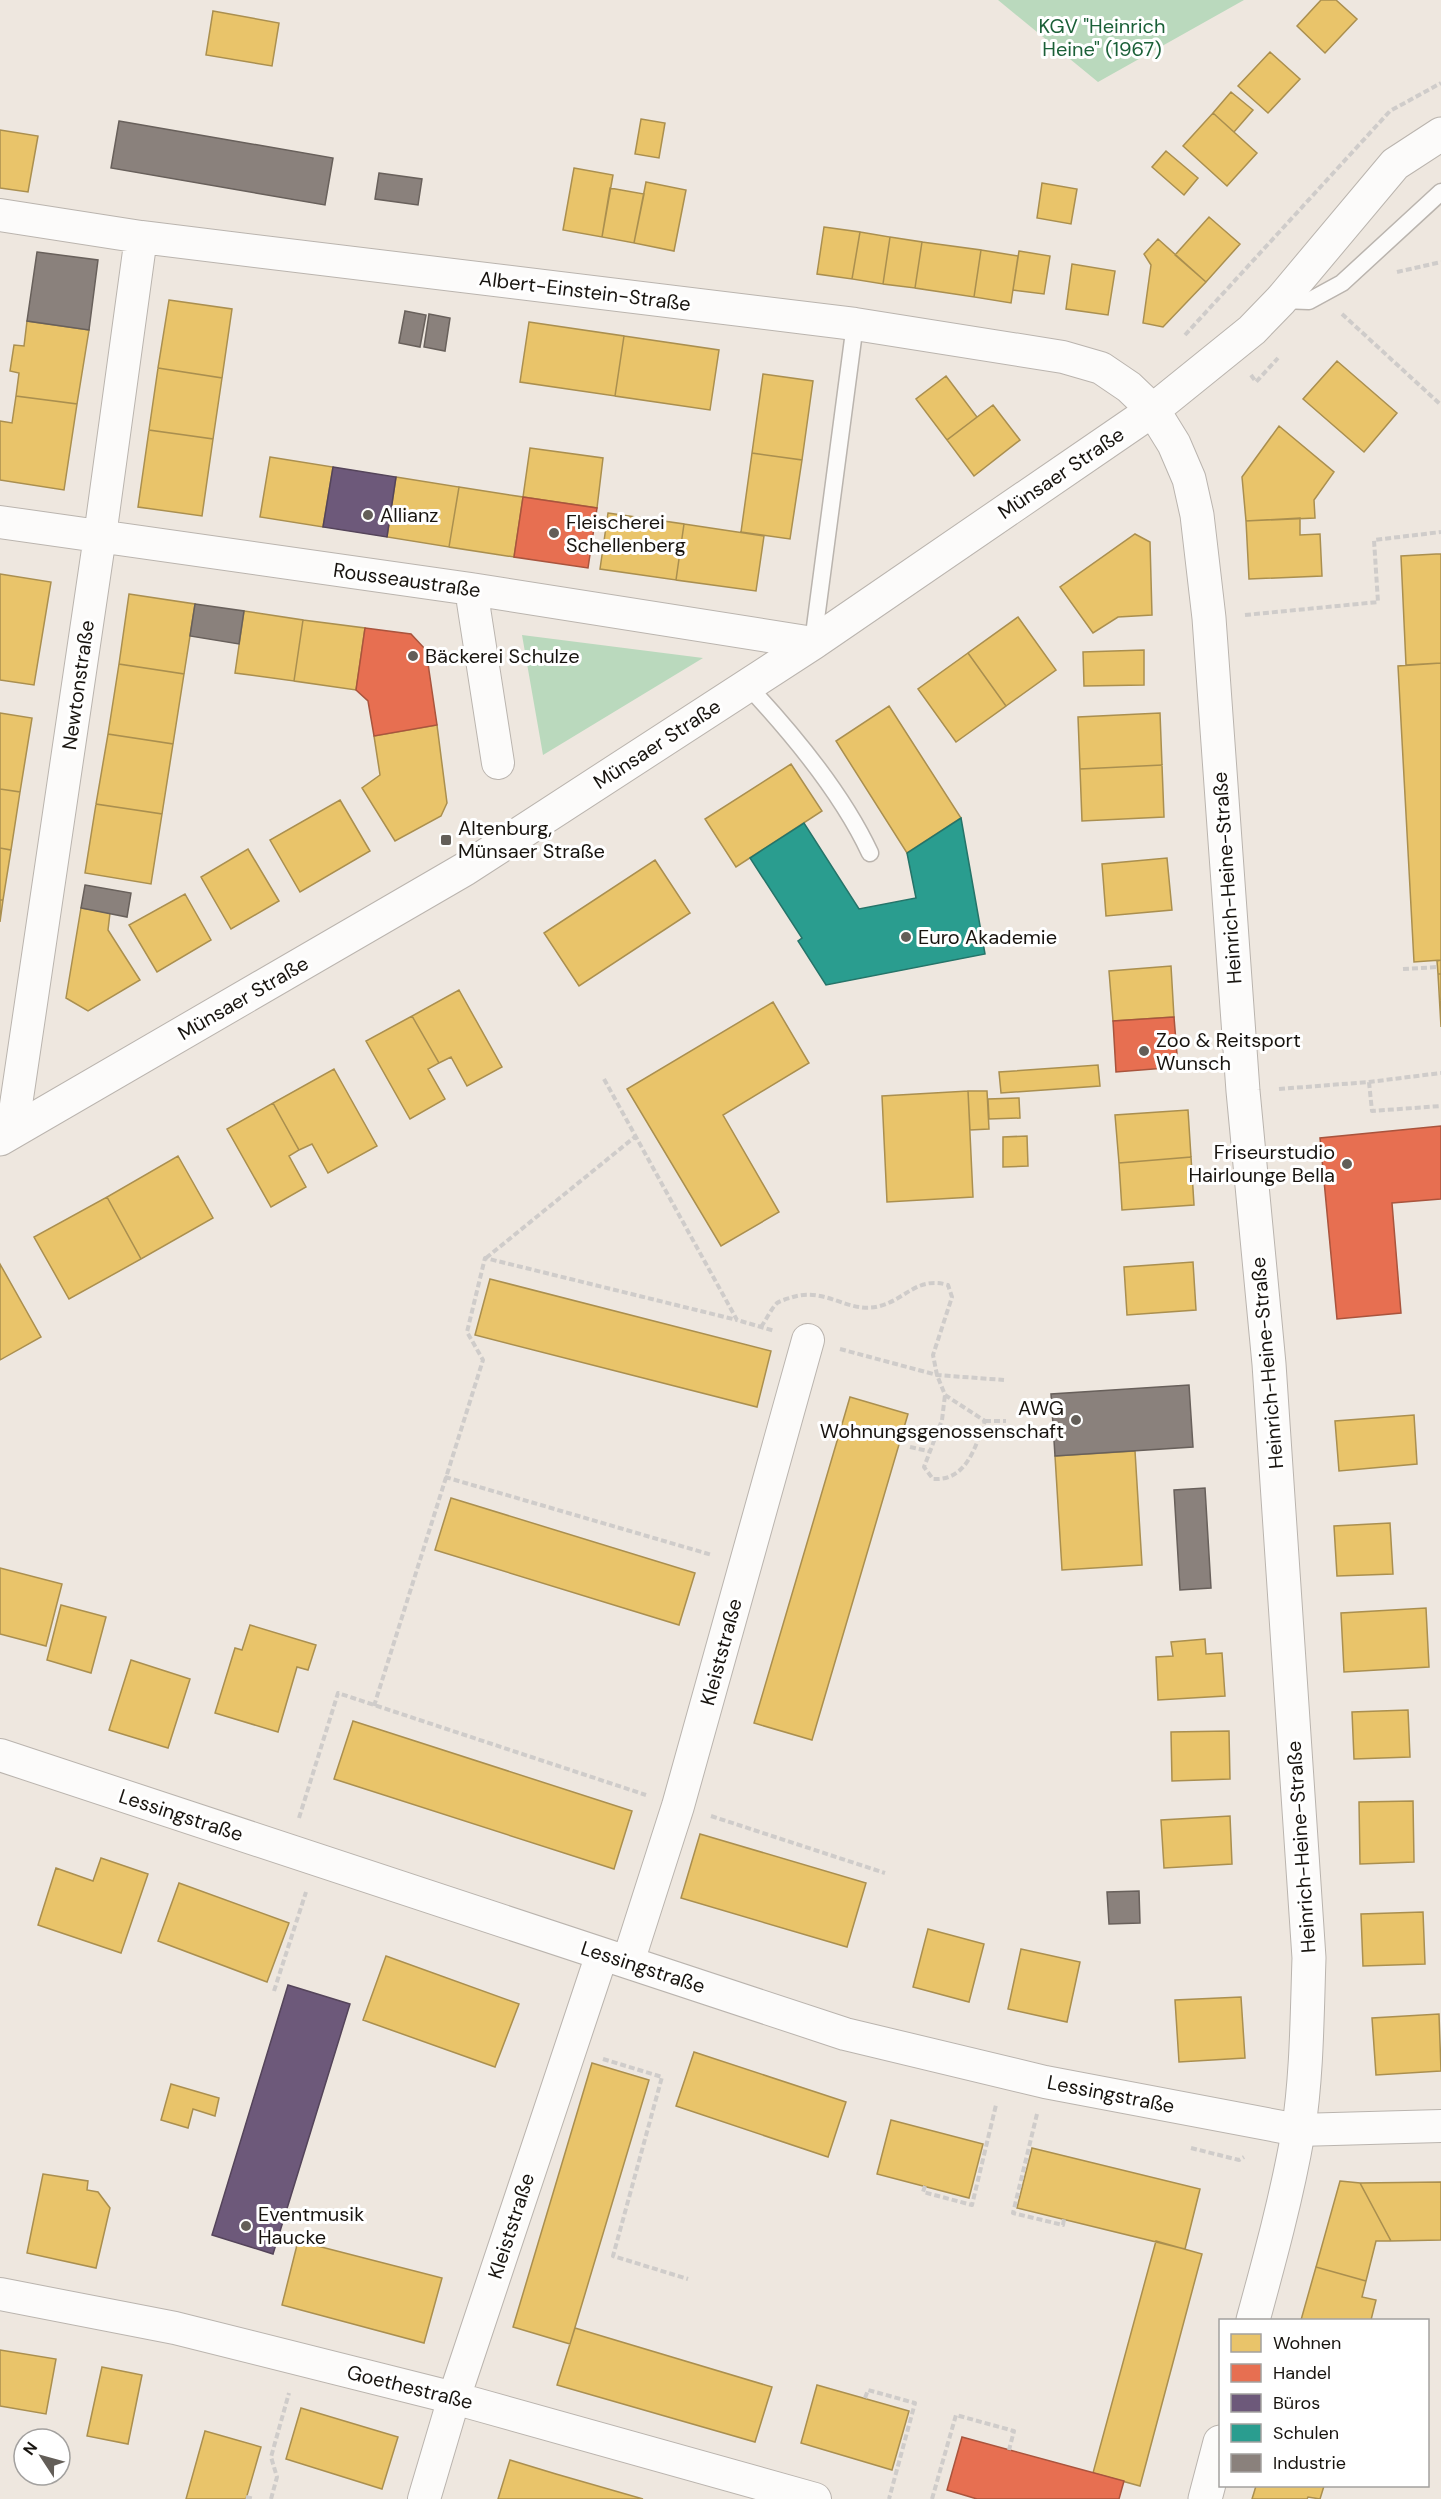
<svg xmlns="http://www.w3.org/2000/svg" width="1441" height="2499" viewBox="0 0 1441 2499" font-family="'DM Sans',sans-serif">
  <rect width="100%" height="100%" fill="#eee7df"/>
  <path fill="#bad9bd" d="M 998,0 L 1244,0 L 1098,82 Z
    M 522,635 L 703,658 L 543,755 Z"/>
  <path fill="#e9c46a" stroke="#aa8f4f" stroke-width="1.5" d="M 1321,0 L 1336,0 L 1357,19 L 1325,53 L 1297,26 Z
    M 213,11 L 279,23 L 272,66 L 206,55 Z
    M 1270,52 L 1300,79 L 1268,113 L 1238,86 Z
    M 1231,92 L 1253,110 L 1234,132 L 1213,113 Z
    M 1213,113 L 1257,153 L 1227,186 L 1183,146 Z
    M 641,119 L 665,123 L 659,158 L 635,154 Z
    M 0,130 L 38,136 L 28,192 L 0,188 Z
    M 1166,151 L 1198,178 L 1184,195 L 1152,167 Z
    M 574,168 L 613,175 L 602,237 L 563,230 Z
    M 646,182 L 686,190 L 674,251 L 634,243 Z
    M 1042,183 L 1077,189 L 1071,224 L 1037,218 Z
    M 610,188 L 644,194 L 634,243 L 602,237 Z
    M 1209,217 L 1240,244 L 1206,282 L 1175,255 Z
    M 824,227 L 860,232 L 852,279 L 817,274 Z
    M 860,232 L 890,237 L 883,284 L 852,279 Z
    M 890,237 L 922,242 L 915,288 L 883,284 Z
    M 1158,239 L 1206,282 L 1163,327 L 1143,323 L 1151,265 L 1144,254 Z
    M 922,242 L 981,250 L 974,297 L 915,288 Z
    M 981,250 L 1018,256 L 1011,303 L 974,297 Z
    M 1019,251 L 1050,256 L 1044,294 L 1013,290 Z
    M 1072,264 L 1115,271 L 1108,315 L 1066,309 Z
    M 169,300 L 232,309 L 222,378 L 158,368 Z
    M 27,321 L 89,330 L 77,404 L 16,396 L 19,373 L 10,371 L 14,345 L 24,346 Z
    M 529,322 L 624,336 L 615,396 L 520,382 Z
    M 624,336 L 719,350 L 710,410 L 615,396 Z
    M 1337,361 L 1397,413 L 1364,452 L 1303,399 Z
    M 158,368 L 222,378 L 213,439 L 149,430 Z
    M 763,374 L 813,381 L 802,460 L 752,453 Z
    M 946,376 L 977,417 L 947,440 L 916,399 Z
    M 16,396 L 77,404 L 64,490 L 0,480 L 0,421 L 12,423 Z
    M 993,405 L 1020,440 L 974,476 L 947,440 Z
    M 1279,426 L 1334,472 L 1314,500 L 1315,518 L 1246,521 L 1242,477 Z
    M 149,430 L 213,439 L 202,516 L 138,507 Z
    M 530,448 L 603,458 L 597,508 L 523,497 Z
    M 752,453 L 802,460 L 790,539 L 741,532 Z
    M 270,457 L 333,467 L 323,527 L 260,517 Z
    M 396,477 L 459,487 L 449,547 L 387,537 Z
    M 459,487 L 523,497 L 514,557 L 449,547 Z
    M 608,513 L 684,524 L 676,580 L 600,569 Z
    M 1300,518 L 1300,535 L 1320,534 L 1322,576 L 1249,579 L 1246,521 Z
    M 684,524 L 764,536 L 756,591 L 676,580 Z
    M 1135,534 L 1150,542 L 1152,615 L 1118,617 L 1093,633 L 1060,587 Z
    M 1436,554 L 1441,554 L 1441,663 L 1406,665 L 1401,556 Z
    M 0,574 L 51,582 L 34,685 L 0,680 Z
    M 129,594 L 195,604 L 184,674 L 119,664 Z
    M 244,611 L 303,620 L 294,681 L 235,673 Z
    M 1018,617 L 1056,670 L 1006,706 L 968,653 Z
    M 303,620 L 365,628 L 356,690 L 294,681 Z
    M 1144,650 L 1144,685 L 1084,686 L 1083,652 Z
    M 968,653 L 1006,706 L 956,742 L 918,689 Z
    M 1441,663 L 1441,960 L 1414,962 L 1398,666 Z
    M 119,664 L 184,674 L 173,744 L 108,734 Z
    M 889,706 L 961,818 L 907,853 L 836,741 Z
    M 0,713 L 32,718 L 20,792 L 0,789 Z
    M 1160,713 L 1162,765 L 1080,769 L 1078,717 Z
    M 437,725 L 447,803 L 441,816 L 395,841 L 362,788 L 380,775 L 374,736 Z
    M 108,734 L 173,744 L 162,814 L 96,804 Z
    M 791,764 L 822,811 L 736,867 L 705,819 Z
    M 1162,765 L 1164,817 L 1082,821 L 1080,769 Z
    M 0,789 L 20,792 L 11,850 L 0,848 Z
    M 340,800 L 370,851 L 300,892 L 270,840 Z
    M 96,804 L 162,814 L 151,884 L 85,873 Z
    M 0,848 L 11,850 L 3,900 L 0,900 Z
    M 248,849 L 279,901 L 231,929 L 201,877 Z
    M 1167,858 L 1172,910 L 1106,916 L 1102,864 Z
    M 655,860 L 690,913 L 579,986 L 544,933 Z
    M 185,894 L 211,940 L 157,972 L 129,925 Z
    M 0,900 L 3,900 L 0,922 Z
    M 81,908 L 110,913 L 108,930 L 140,980 L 88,1011 L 66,998 Z
    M 1441,960 L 1441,974 L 1438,974 L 1437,961 Z
    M 1171,966 L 1174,1017 L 1113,1021 L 1109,971 Z
    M 1438,974 L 1441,974 L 1441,1027 Z
    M 459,990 L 502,1067 L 467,1086 L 451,1057 L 439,1063 L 412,1016 Z
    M 773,1002 L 809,1063 L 723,1115 L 779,1212 L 721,1246 L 627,1089 Z
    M 412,1016 L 439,1063 L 428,1069 L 445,1099 L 410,1119 L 366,1041 Z
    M 1098,1065 L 1100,1086 L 1001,1093 L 999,1072 Z
    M 334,1069 L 377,1146 L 328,1173 L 312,1144 L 299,1150 L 273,1103 Z
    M 968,1091 L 973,1197 L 887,1202 L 882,1096 Z
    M 968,1091 L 987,1091 L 989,1129 L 970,1130 Z
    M 1019,1098 L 1020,1118 L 989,1119 L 988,1099 Z
    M 273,1103 L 299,1150 L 289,1156 L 306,1187 L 271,1207 L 227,1129 Z
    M 1188,1110 L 1191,1157 L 1119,1163 L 1115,1115 Z
    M 1027,1136 L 1028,1166 L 1003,1167 L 1003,1137 Z
    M 178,1156 L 213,1218 L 141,1259 L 107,1197 Z
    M 1191,1157 L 1194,1205 L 1122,1210 L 1119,1163 Z
    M 107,1197 L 141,1259 L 69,1299 L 34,1237 Z
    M 1193,1262 L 1196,1310 L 1127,1315 L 1124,1267 Z
    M 0,1264 L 41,1337 L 0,1360 Z
    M 490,1279 L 771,1351 L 757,1407 L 475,1335 Z
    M 850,1397 L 908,1414 L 812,1740 L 754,1723 Z
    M 1414,1415 L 1417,1464 L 1339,1471 L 1335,1421 Z
    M 1135,1451 L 1142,1565 L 1062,1570 L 1055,1456 Z
    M 451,1498 L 695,1573 L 679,1625 L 435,1550 Z
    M 1390,1523 L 1393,1574 L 1337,1576 L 1334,1526 Z
    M 0,1568 L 62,1584 L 46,1646 L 0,1634 Z
    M 61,1605 L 106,1617 L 91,1673 L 47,1660 Z
    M 1426,1608 L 1429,1667 L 1344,1672 L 1341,1613 Z
    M 250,1625 L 316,1645 L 308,1670 L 297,1667 L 278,1732 L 215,1713 L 235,1648 L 242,1650 Z
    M 1205,1639 L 1206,1654 L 1222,1653 L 1225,1696 L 1158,1700 L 1156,1657 L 1173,1656 L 1171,1642 Z
    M 131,1660 L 190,1679 L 168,1748 L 109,1730 Z
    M 1408,1710 L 1410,1757 L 1354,1759 L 1352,1712 Z
    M 353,1721 L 632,1811 L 614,1869 L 334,1779 Z
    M 1229,1731 L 1230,1779 L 1172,1781 L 1171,1732 Z
    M 1413,1801 L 1414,1862 L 1360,1864 L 1359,1802 Z
    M 1230,1816 L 1232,1864 L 1164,1868 L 1161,1820 Z
    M 700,1834 L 866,1883 L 847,1947 L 681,1898 Z
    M 101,1858 L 148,1874 L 121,1953 L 38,1925 L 56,1868 L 93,1881 Z
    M 179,1883 L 289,1923 L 267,1982 L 158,1941 Z
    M 1423,1912 L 1425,1964 L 1363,1966 L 1361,1914 Z
    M 928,1929 L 984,1944 L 969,2002 L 913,1987 Z
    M 1021,1949 L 1080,1962 L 1067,2022 L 1008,2009 Z
    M 386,1956 L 519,2004 L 495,2067 L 363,2020 Z
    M 1241,1997 L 1245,2058 L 1179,2062 L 1175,2000 Z
    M 1439,2014 L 1441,2071 L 1376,2075 L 1372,2018 Z
    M 694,2052 L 846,2102 L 828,2157 L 676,2106 Z
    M 592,2063 L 649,2080 L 570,2344 L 513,2327 Z
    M 171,2084 L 219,2098 L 215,2116 L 193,2109 L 188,2128 L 161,2120 Z
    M 891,2120 L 983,2144 L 969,2198 L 877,2174 Z
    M 1032,2148 L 1200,2189 L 1185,2249 L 1017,2208 Z
    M 43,2174 L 88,2181 L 87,2190 L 98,2192 L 110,2208 L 96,2268 L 27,2253 Z
    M 1340,2181 L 1360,2183 L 1391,2241 L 1376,2241 L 1366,2281 L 1316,2267 Z
    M 1441,2182 L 1441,2240 L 1391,2241 L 1360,2183 Z
    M 298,2241 L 442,2278 L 424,2343 L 282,2305 Z
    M 1156,2241 L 1202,2254 L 1140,2486 L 1093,2473 Z
    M 1316,2267 L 1366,2281 L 1362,2297 L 1376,2300 L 1371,2320 L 1301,2320 Z
    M 575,2328 L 772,2387 L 755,2442 L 557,2385 Z
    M 0,2350 L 56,2359 L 46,2414 L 0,2406 Z
    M 102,2367 L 142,2375 L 128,2444 L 87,2436 Z
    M 817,2385 L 909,2411 L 892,2470 L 801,2443 Z
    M 301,2408 L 398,2437 L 382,2489 L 286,2459 Z
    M 205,2431 L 261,2447 L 246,2499 L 186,2499 Z
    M 510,2460 L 556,2474 L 643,2499 L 498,2499 Z
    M 1256,2486 L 1324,2486 L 1320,2499 L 1308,2497 L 1307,2499 L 1252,2499 Z"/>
  <path fill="#e76f51" stroke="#a9543d" stroke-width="1.5" d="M 523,497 L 597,508 L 588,568 L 514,557 Z
    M 365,628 L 411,634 L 426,650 L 437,725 L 374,736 L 368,701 L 356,690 Z
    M 1174,1017 L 1178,1067 L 1116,1072 L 1113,1021 Z
    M 1441,1126 L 1441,1199 L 1392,1203 L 1401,1313 L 1337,1319 L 1320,1138 Z
    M 962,2437 L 1124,2481 L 1119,2499 L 977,2499 L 947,2490 Z"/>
  <path fill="#6d597a" stroke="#54445a" stroke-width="1.5" d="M 333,467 L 396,477 L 387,537 L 323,527 Z
    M 288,1985 L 350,2004 L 273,2254 L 212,2235 Z"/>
  <path fill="#2a9d8f" stroke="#257469" stroke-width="1.5" d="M 961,818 L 985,954 L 826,985 L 798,941 L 802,938 L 750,858 L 804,823 L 859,909 L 916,898 L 907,853 Z"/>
  <path fill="#8a817c" stroke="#68605b" stroke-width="1.5" d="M 119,121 L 333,158 L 325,205 L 111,168 Z
    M 379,173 L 422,179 L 418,205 L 375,199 Z
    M 37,252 L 98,260 L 89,330 L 27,321 Z
    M 405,311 L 426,315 L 420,347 L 399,343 Z
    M 429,314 L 450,318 L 445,351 L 424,347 Z
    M 195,604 L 244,611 L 239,644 L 190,636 Z
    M 85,885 L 131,893 L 127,917 L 81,908 Z
    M 1189,1385 L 1193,1447 L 1055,1456 L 1051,1394 Z
    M 1205,1488 L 1211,1588 L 1180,1590 L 1174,1490 Z
    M 1139,1891 L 1140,1923 L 1109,1924 L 1107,1892 Z"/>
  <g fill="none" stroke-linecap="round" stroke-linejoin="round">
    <defs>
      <path id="lane" d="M 1281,300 L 1309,301 L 1342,283 L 1441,192
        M 813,642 L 855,324
        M 747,685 C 792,733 842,793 870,853"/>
      <path id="street" d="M 0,215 L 141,237 L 855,324 L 1063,357 L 1101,368 L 1129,387 L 1153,410
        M 0,522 L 471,589 L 813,643
        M 471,589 L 498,763
        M 12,1132 L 100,536 L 141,237
        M 0,1755 L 845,2034 L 1045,2082 L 1298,2130 L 1441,2126
        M 628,1962 L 678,1806 L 808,1340
        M 0,2294 L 175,2328 L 454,2398 L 815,2499
        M 424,2499 L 454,2398 L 602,1954"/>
      <path id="secondary" d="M 1153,410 L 1174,444 L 1189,479 L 1197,515 L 1209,618 L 1243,1091 L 1269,1364 L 1309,1958 C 1307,2016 1307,2075 1298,2133 C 1287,2196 1270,2258 1253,2320
        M 0,1139 L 465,869 L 813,643 L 1153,410 L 1252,330 L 1281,300 L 1395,164 L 1441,134
        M 1205,2499 L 1220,2442"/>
    </defs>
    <use href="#lane" stroke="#bab4ae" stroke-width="19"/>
    <use href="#street" stroke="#bab4ae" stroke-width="34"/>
    <use href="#secondary" stroke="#bab4ae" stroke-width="35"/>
    <path stroke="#cfccca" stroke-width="4" stroke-dasharray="6 3" stroke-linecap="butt" d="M 1397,272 L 1441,262
      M 1342,314 L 1441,405
      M 1185,335 L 1390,111 L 1441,83
      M 1251,375 L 1256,382 L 1278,358
      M 1245,615 L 1378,602 L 1374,540 L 1441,532
      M 1403,969 L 1438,967
      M 604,1079 L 737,1320 L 775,1331
      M 1369,1082 L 1372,1111 L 1441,1106
      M 1279,1089 L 1369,1082 L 1441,1073
      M 486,1258 L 636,1136
      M 761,1327 C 766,1320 771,1309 777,1303 C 780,1301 786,1299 790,1298 C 825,1285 848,1315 880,1306 C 906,1299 917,1276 948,1285 L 952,1297 L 933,1355 L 937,1375 L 945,1395 L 985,1421 C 975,1447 967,1481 933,1479 L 924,1467 L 942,1420 L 945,1395
      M 840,1349 L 937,1375 L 1004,1380
      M 985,1421 L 1006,1421
      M 910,1447 L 928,1451
      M 445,1477 L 712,1555
      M 374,1706 L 483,1360 L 467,1332 L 485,1258 L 737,1320
      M 711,1816 L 885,1873
      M 299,1818 L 338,1693 L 646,1795
      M 274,1991 L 306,1892
      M 603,2059 L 662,2077 L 613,2256 L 688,2279
      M 1037,2114 L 1013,2213 L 1063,2225 L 1064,2219
      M 1191,2148 L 1239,2160 L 1244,2157
      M 925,2186 L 923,2192 L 972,2205 L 996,2105
      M 865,2398 L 868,2390 L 915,2403 L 889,2499
      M 246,2497 L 254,2499
      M 271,2499 L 277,2477 L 271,2457 L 289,2393
      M 932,2499 L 956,2415 L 1014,2431 L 1009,2450"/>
    <use href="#lane" stroke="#fcfbfa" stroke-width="16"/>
    <use href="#street" stroke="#fcfbfa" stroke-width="32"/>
    <use href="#secondary" stroke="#fcfbfa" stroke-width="33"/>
  </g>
  <g fill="#635e58" stroke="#fff" stroke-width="2">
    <circle cx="368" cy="515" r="6"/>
    <circle cx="554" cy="533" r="6"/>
    <circle cx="413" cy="656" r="6"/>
    <rect x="440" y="834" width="12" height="12" rx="3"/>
    <circle cx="906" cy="937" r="6"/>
    <circle cx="1144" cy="1051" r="6"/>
    <circle cx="1347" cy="1164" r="6"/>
    <circle cx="1076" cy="1420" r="6"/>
    <circle cx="246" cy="2226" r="6"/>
  </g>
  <g text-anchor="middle" stroke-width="6" stroke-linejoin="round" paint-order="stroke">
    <g font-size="20" fill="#1b6038" stroke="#fff">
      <text x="1102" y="33">KGV "Heinrich<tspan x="1102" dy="23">Heine" (1967)</tspan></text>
    </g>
    <g font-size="20" fill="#18140f" stroke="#fff">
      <text transform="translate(585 291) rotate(7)" y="7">Albert-Einstein-Straße</text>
      <text transform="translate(1061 473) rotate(-34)" y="7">Münsaer Straße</text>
      <text transform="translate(407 580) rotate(8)" y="7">Rousseaustraße</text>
      <text transform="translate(78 685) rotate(-82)" y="7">Newtonstraße</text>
      <text transform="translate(657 744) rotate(-33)" y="7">Münsaer Straße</text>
      <text transform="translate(1227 878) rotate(-94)" y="7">Heinrich-Heine-Straße</text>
      <text transform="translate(243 998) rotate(-30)" y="7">Münsaer Straße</text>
      <text transform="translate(1267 1363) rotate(-95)" y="7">Heinrich-Heine-Straße</text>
      <text transform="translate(721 1652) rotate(-75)" y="7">Kleiststraße</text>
      <text transform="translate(181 1815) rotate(18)" y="7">Lessingstraße</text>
      <text transform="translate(1301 1847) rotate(-94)" y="7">Heinrich-Heine-Straße</text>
      <text transform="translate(643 1967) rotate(18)" y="7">Lessingstraße</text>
      <text transform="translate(1111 2094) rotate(11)" y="7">Lessingstraße</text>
      <text transform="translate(511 2226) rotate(-72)" y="7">Kleiststraße</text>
      <text transform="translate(410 2387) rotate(14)" y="7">Goethestraße</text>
    </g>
    <g font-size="20" fill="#18140f" stroke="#fff" text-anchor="start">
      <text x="380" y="522">Allianz</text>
      <text x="566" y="529">Fleischerei<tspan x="566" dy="23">Schellenberg</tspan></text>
      <text x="425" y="663">Bäckerei Schulze</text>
      <text x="458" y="835">Altenburg,<tspan x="458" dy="23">Münsaer Straße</tspan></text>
      <text x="918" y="944">Euro Akademie</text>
      <text x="1156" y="1047">Zoo &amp; Reitsport<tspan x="1156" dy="23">Wunsch</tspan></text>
      <text x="1335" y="1159" text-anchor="end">Friseurstudio<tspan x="1335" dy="23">Hairlounge Bella</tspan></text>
      <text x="1064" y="1415" text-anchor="end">AWG<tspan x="1064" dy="23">Wohnungsgenossenschaft</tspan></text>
      <text x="258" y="2221">Eventmusik<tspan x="258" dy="23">Haucke</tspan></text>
    </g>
  </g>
  <rect x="1219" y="2319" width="210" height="168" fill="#ffffff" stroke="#a3a19f" stroke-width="1.5"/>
  <rect x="1231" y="2334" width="30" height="18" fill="#e9c46a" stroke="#a3a19f" stroke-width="1.5"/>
  <text x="1273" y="2349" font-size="18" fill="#18140f">Wohnen</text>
  <rect x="1231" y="2364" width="30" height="18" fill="#e76f51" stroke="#a3a19f" stroke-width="1.5"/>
  <text x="1273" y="2379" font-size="18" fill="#18140f">Handel</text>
  <rect x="1231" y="2394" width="30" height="18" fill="#6d597a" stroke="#a3a19f" stroke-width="1.5"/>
  <text x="1273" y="2409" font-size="18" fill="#18140f">Büros</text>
  <rect x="1231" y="2424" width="30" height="18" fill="#2a9d8f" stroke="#a3a19f" stroke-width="1.5"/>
  <text x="1273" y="2439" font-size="18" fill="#18140f">Schulen</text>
  <rect x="1231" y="2454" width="30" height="18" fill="#8a817c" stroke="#a3a19f" stroke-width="1.5"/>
  <text x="1273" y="2469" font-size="18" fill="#18140f">Industrie</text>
  <g transform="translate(42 2457) rotate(306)"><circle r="28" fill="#ffffff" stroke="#a3a19f" stroke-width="1.5"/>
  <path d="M0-4.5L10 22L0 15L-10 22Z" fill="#635e58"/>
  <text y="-9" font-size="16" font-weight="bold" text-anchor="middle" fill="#18140f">N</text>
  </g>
</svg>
